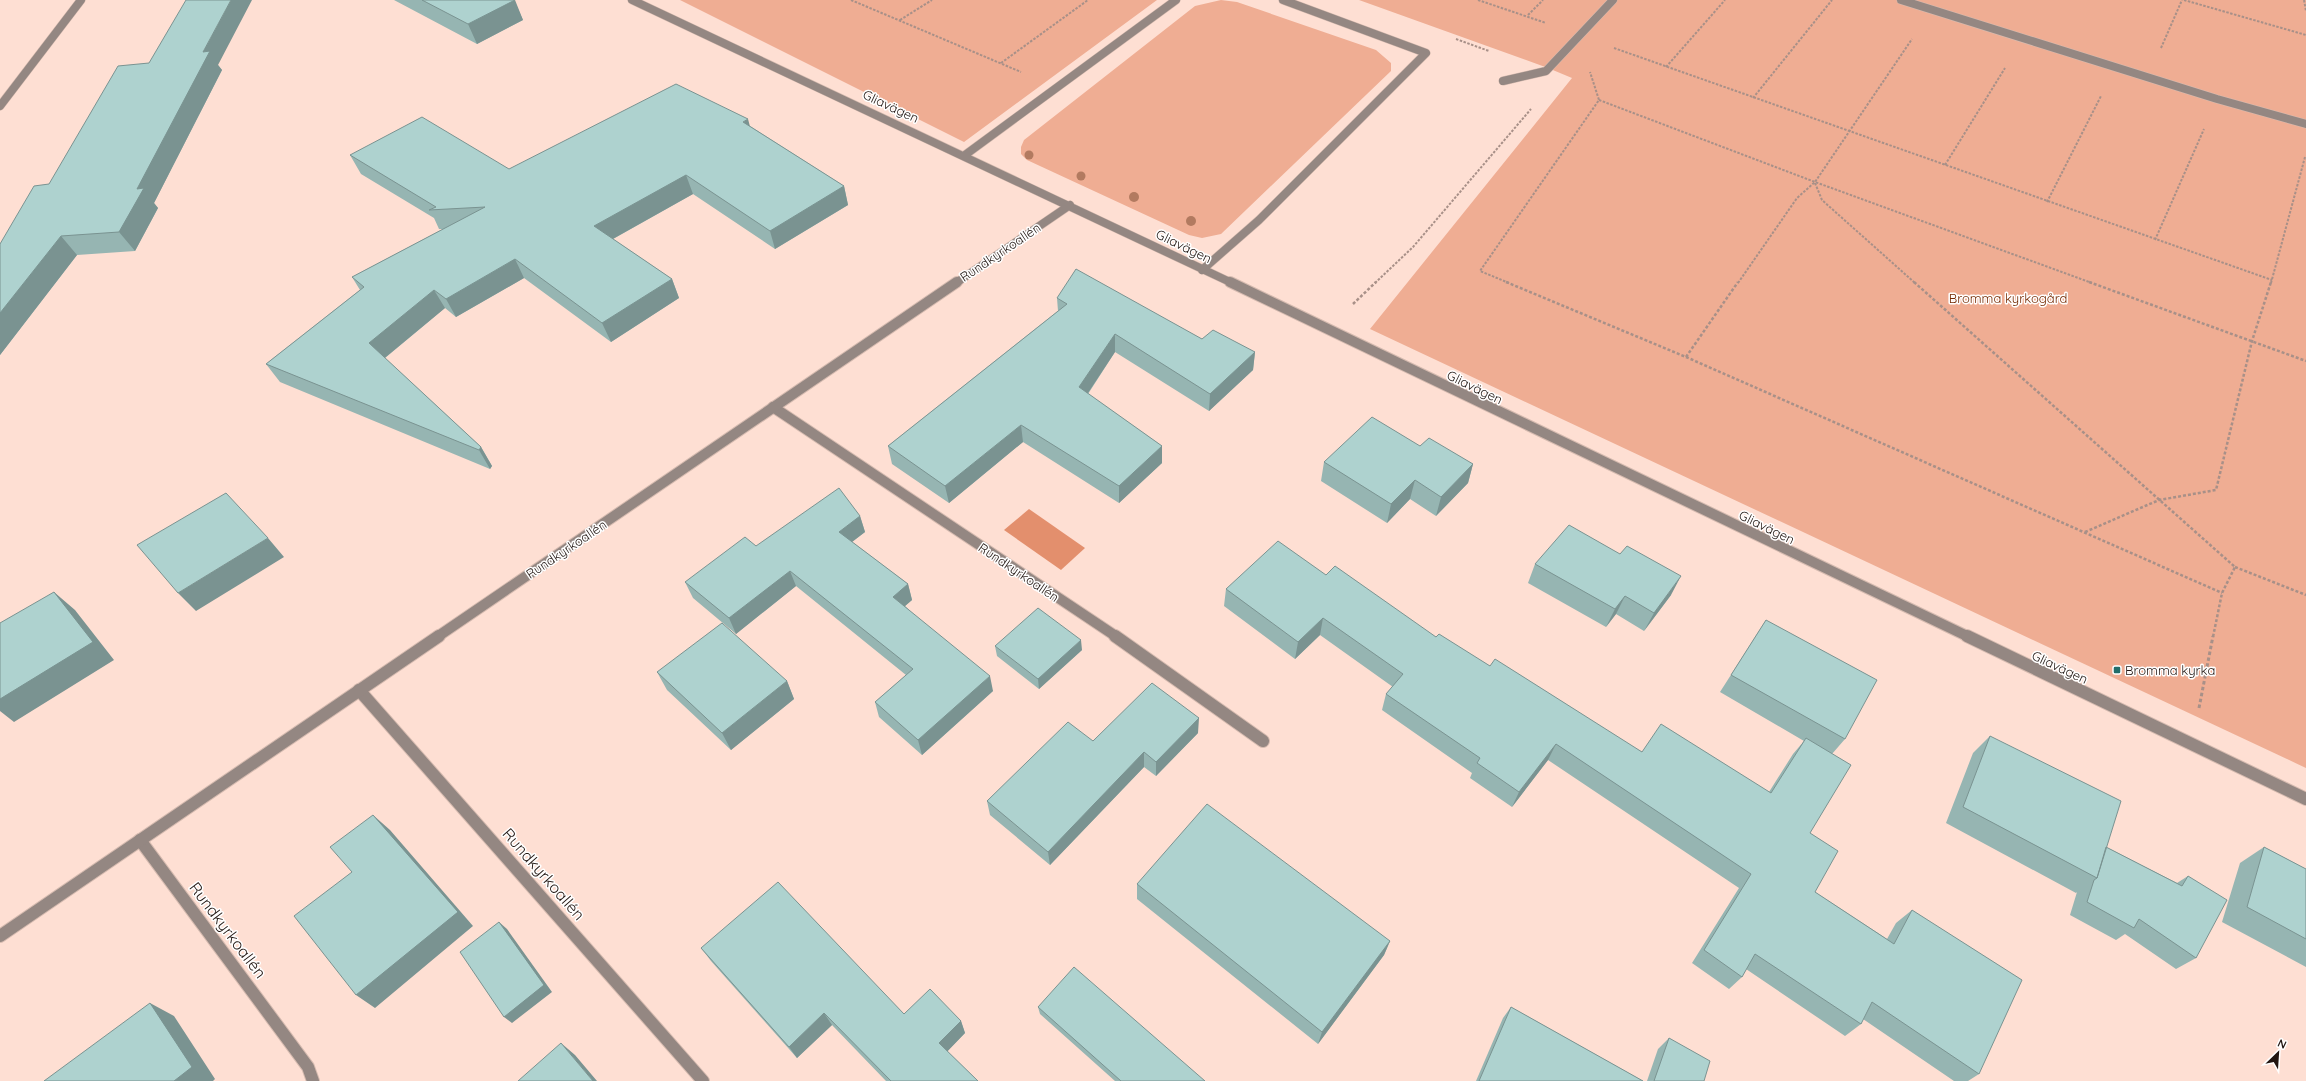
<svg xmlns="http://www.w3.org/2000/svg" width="2306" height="1081" viewBox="0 0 2306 1081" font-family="Quicksand,sans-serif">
  <rect width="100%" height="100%" fill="#fedfd3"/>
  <path fill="#efad93" d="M 680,0 L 1157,0 L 964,142 Z
    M 1221,0 L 1237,2 L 1376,50 L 1391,63 L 1391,71 L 1221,234 L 1202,238 L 1189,235 L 1027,160 L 1021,154 L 1021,147 L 1024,140 L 1195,6 Z
    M 1359,0 L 2306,0 L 2306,768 L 1370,329 L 1572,78 L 1548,68 Z"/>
  <path fill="#e38f6d" d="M 1029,509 L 1085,548 L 1061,570 L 1004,530 Z"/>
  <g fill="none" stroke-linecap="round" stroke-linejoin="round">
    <defs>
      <path id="service-far2" d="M 1901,0 L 2217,99 L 2306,124
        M 1503,81 L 1546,71 L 1613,0"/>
      <path id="service-far1" d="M 773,407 L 1117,637"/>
      <path id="service" d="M 1115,636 L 1263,741
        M 359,690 L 703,1081
        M 140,840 L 308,1067 L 313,1081"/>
      <path id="minor-far2" d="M 632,0 L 1232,283
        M 965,155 L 1176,0
        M 1202,270 L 1259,220 L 1426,53 L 1283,0
        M 956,283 L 1070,205"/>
      <path id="minor-far1" d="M 1230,282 L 1969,637
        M 437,637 L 957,282"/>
      <path id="minor" d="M 1967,636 L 2306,799
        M 0,936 L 439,636"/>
      <path id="tertiary" d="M 0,106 L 81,0"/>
    </defs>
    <use href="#service-far2" stroke="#d6bbb0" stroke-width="9"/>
    <use href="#service-far1" stroke="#d6bbb0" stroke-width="12"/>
    <use href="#service" stroke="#d6bbb0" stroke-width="14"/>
    <use href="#minor-far2" stroke="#d6bbb0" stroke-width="9"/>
    <use href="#minor-far1" stroke="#d6bbb0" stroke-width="12"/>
    <use href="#minor" stroke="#d6bbb0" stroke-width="14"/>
    <use href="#tertiary" stroke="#d6bbb0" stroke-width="9"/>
    <path stroke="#a89088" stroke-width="2" stroke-dasharray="2.5 1.5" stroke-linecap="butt" d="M 851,0 L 1021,72
      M 1478,0 L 1546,23
      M 2184,0 L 2306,35
      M 2304,0 L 2306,11
      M 1528,15 L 1543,0
      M 900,20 L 932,0
      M 1456,39 L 1489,51
      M 1614,48 L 2272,280
      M 2161,48 L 2182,0
      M 1001,63 L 1088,0
      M 1666,67 L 1725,0
      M 1753,98 L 1832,0
      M 1599,100 L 1815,182 L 2092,283
      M 1945,165 L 2005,68
      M 1815,183 L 1822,200 L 1915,283
      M 2047,202 L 2101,96
      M 2155,240 L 2204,129
      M 1375,283 L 1413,247 L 1531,109
      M 1509,283 L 1480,271 L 1599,100 L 1590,72
      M 1738,283 L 1797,198 L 1815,182 L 1912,39
      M 2271,283 L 2305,157"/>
    <path stroke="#a89088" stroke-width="2.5" stroke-dasharray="3 2" stroke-linecap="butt" d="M 1506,282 L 1686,357 L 2222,593
      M 1914,282 L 2235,567 L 2222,593 L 2213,637
      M 2089,282 L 2306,361
      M 1353,304 L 1376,282
      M 1686,357 L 1738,282
      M 2085,532 L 2159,500 L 2216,490 L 2252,341 L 2271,282
      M 2235,567 L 2306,595"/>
    <path stroke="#a89088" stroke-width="3" stroke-dasharray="3.5 2.5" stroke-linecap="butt" d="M 2199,708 L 2213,636"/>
    <use href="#service-far2" stroke="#948782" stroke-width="8"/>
    <use href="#service-far1" stroke="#948782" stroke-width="10"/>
    <use href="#service" stroke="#948782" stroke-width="12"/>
    <use href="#minor-far2" stroke="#948782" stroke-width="8"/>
    <use href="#minor-far1" stroke="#948782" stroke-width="10"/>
    <use href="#minor" stroke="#948782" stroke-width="12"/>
    <use href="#tertiary" stroke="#948782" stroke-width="8"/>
  </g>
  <g fill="#b27a60">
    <circle cx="1029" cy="155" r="4.5"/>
    <circle cx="1081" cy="176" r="4.5"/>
    <circle cx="1134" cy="197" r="5"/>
    <circle cx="1191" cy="221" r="5"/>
  </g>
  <path fill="#96b5b2" d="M 394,0 L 514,0 L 523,20 L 477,44 Z
    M 218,65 L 222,70 L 154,203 L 158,208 L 135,251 L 77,255 L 0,355 L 0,244 L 49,184 Z
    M 750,126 L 844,186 L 848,205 L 775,249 L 693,194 L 613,239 L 672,279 L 679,298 L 611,342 L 524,278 L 456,317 L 445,308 L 385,358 L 481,447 L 492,466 L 490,469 L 280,382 L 266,364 L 360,290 L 352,277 L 443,229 L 439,229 L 434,218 L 361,174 L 350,155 L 509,169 Z
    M 1057,298 L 1202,339 L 1255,352 L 1253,370 L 1209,411 L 1115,352 L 1088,394 L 1162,446 L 1162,463 L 1119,503 L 1023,442 L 949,503 L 892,464 L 888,446 L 1058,311 Z
    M 1420,446 L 1473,464 L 1468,483 L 1436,516 L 1410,499 L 1387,523 L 1321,481 L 1324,462 Z
    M 860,516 L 865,532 L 852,542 L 908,584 L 912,600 L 905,606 L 993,691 L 922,755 L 879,717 L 875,702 L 906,675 L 796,586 L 736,634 L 693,598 L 685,582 L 756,546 Z
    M 1535,564 L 1671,595 L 1644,631 L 1616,614 L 1606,627 L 1528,583 Z
    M 1326,575 L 1436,637 L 1490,666 L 1642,752 L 1769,792 L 1793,754 L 1804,741 L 1720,692 L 1766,620 L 1845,739 L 1832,754 L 1810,833 L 1815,892 L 1887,939 L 1896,923 L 1912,910 L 1979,1074 L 1968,1081 L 1954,1081 L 1863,1019 L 1861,1024 L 1845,1036 L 1746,969 L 1742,977 L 1729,989 L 1692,963 L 1739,888 L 1548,760 L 1512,807 L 1470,778 L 1472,773 L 1382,710 L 1386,694 L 1393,687 L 1320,635 L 1295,659 L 1224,606 L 1226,589 Z
    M 995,646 L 1082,650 L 1039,689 L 997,656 Z
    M 657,672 L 787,681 L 794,699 L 731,750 L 667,690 Z
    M 1198,733 L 1156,776 L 1144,767 L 1050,865 L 990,815 L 987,801 L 1093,741 Z
    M 1990,736 L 2106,847 L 2177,883 L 2188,876 L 2196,958 L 2176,969 L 2125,934 L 2116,940 L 2070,915 L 2077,892 L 2076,893 L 1946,823 L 1973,753 Z
    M 2264,847 L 2306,869 L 2306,967 L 2222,922 L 2240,863 Z
    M 1137,884 L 1390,941 L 1384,955 L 1318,1044 L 1137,899 Z
    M 701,948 L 904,1014 L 961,1021 L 965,1033 L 947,1051 L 978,1081 L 886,1081 L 832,1025 L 797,1058 L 711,961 Z
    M 1038,1007 L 1205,1081 L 1115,1081 L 1040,1014 Z
    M 1511,1007 L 1643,1081 L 1476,1081 L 1503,1018 Z
    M 1669,1038 L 1704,1081 L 1647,1081 L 1658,1049 Z"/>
  <path fill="#7a9391" d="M 231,0 L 252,0 L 218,65 L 222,70 L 154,203 L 158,208 L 135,251 L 119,232 L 137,189 L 203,52 Z
    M 515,0 L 523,20 L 477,44 L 468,24 Z
    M 748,119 L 753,138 L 743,122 Z
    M 686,175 L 693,194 L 602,245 L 594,226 Z
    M 844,186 L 848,205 L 775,249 L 770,231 Z
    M 61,236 L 77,255 L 0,355 L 0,313 Z
    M 515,259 L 524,278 L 456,317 L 446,299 Z
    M 672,279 L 679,298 L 611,342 L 602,323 Z
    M 434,290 L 445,308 L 381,361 L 369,343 Z
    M 1115,334 L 1115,352 L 1080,405 L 1079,387 Z
    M 1255,352 L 1253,370 L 1209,411 L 1210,394 Z
    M 1021,425 L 1023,442 L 949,503 L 945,486 Z
    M 1162,446 L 1162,463 L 1119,503 L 1119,486 Z
    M 481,447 L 492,466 L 490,469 L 479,450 Z
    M 1473,464 L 1468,483 L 1436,516 L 1441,497 Z
    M 1415,480 L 1410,499 L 1387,523 L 1391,504 Z
    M 860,516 L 865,532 L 844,548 L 839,532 Z
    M 268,538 L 284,557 L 196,611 L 178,593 Z
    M 790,571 L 796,586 L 736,634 L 729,618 Z
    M 1681,576 L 1671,595 L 1644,631 L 1654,613 Z
    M 908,584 L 912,600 L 898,612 L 893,597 Z
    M 54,592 L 75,610 L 114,660 L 14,722 L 0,711 L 0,699 Z
    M 1625,596 L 1616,614 L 1606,627 L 1615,609 Z
    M 1323,618 L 1320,635 L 1295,659 L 1298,642 Z
    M 1081,640 L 1082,650 L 1039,689 L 1038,679 Z
    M 990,676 L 993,691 L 922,755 L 918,740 Z
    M 787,681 L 794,699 L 731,750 L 722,733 Z
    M 1199,718 L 1198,733 L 1156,776 L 1156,762 Z
    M 1556,744 L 1548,760 L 1512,807 L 1519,792 Z
    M 1144,752 L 1144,767 L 1050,865 L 1048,852 Z
    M 373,815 L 390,830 L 473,926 L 375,1008 L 356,995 Z
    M 499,922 L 507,929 L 552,992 L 512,1023 L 504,1017 Z
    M 1390,941 L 1384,955 L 1318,1044 L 1322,1032 Z
    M 150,1003 L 174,1016 L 215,1079 L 213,1081 L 174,1081 Z
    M 824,1013 L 832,1025 L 797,1058 L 789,1047 Z
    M 961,1021 L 965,1033 L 944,1055 L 939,1043 Z
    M 561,1043 L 575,1055 L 597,1081 L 593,1081 Z"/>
  <path fill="#aed2cf" stroke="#7a9391" d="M 186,0 L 231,0 L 203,52 L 210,51 L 137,189 L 144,188 L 119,232 L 61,236 L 0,313 L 0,244 L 34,186 L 49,184 L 118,66 L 149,63 Z
    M 422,0 L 515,0 L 468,24 Z
    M 676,84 L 748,119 L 743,122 L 844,186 L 770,231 L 686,175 L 594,226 L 672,279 L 602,323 L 515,259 L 446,299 L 434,290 L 369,343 L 481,447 L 479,450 L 266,364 L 364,287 L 352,277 L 485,207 L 429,210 L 436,207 L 350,155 L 422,117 L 509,169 Z
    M 1076,269 L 1202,339 L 1213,330 L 1255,352 L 1210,394 L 1115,334 L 1079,387 L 1162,446 L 1119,486 L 1021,425 L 945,486 L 888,446 L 1067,304 L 1057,298 Z
    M 1372,417 L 1420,446 L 1429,438 L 1473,464 L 1441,497 L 1415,480 L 1391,504 L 1324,462 Z
    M 839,488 L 860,516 L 839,532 L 908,584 L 893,597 L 990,676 L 918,740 L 875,702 L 913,669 L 790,571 L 729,618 L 685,582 L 745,537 L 756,546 Z
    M 226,493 L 268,538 L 178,593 L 137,545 Z
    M 1569,525 L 1620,554 L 1627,546 L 1681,576 L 1654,613 L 1625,596 L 1615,609 L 1535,564 Z
    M 1278,541 L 1326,575 L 1335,566 L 1436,637 L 1439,634 L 1490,666 L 1495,659 L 1642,752 L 1661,724 L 1771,793 L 1806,738 L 1851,765 L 1810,833 L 1838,851 L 1815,892 L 1894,944 L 1912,910 L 2022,980 L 1979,1074 L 1872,1002 L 1861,1024 L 1755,954 L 1742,977 L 1704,950 L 1751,874 L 1556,744 L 1519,792 L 1477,763 L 1480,758 L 1386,694 L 1403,674 L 1323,618 L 1298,642 L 1226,589 Z
    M 54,592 L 93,642 L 0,699 L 0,623 Z
    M 1038,608 L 1081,640 L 1038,679 L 995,646 Z
    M 1766,620 L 1877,680 L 1845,739 L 1731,675 Z
    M 722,623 L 787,681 L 722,733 L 657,672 Z
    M 1152,683 L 1199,718 L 1156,762 L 1144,752 L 1048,852 L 987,801 L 1068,722 L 1093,741 Z
    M 1990,736 L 2121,801 L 2097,878 L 1963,807 Z
    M 1207,804 L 1390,941 L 1322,1032 L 1137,884 Z
    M 373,815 L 458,912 L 356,995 L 294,916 L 352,872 L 330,847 Z
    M 2106,847 L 2182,886 L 2188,876 L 2227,900 L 2196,958 L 2139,919 L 2134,928 L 2087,902 L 2094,880 L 2097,878 Z
    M 2264,847 L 2306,869 L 2306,939 L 2247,907 Z
    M 778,882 L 904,1014 L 930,989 L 961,1021 L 939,1043 L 978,1081 L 891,1081 L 824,1013 L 789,1047 L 701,948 Z
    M 499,922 L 544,985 L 504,1017 L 460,952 Z
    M 1074,967 L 1205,1081 L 1121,1081 L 1038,1007 Z
    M 150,1003 L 192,1067 L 174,1081 L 44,1081 Z
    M 1511,1007 L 1643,1081 L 1479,1081 Z
    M 1669,1038 L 1710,1061 L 1704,1081 L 1654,1081 Z
    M 561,1043 L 593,1081 L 518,1081 Z"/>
  <rect fill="#226d6a" stroke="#fff" stroke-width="1.5" x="2113" y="666" width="8" height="8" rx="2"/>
  <g text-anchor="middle" stroke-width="3" stroke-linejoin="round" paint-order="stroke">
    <g font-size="13" fill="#211612" stroke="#fff">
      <text transform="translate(891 106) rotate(25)" y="5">Gliavägen</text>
      <text transform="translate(1184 246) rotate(26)" y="5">Gliavägen</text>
      <text transform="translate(1000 252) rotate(-34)" y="5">Rundkyrkoallén</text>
      <text transform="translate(1475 387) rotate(26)" y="5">Gliavägen</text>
      <text transform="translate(1767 527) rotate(26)" y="5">Gliavägen</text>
      <text transform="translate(566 549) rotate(-34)" y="5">Rundkyrkoallén</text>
      <text transform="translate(1019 572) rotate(34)" y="5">Rundkyrkoallén</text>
      <text transform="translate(2060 667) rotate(25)" y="5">Gliavägen</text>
    </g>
    <g font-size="13" fill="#732801" stroke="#fff">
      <text x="2008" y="303">Bromma kyrkogård</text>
    </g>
    <g font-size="13" fill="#211612" stroke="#fff" text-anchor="start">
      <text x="2125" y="675">Bromma kyrka</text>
    </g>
    <g font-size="16" fill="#211612" stroke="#fff">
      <text transform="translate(544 874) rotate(49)" y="6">Rundkyrkoallén</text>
      <text transform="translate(228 930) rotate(53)" y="6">Rundkyrkoallén</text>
    </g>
  </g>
  <g transform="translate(2278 1053) rotate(25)" stroke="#ffffff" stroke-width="3" paint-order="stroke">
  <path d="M0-3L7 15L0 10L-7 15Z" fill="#211612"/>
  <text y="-6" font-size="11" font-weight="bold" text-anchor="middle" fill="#211612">N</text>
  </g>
</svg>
